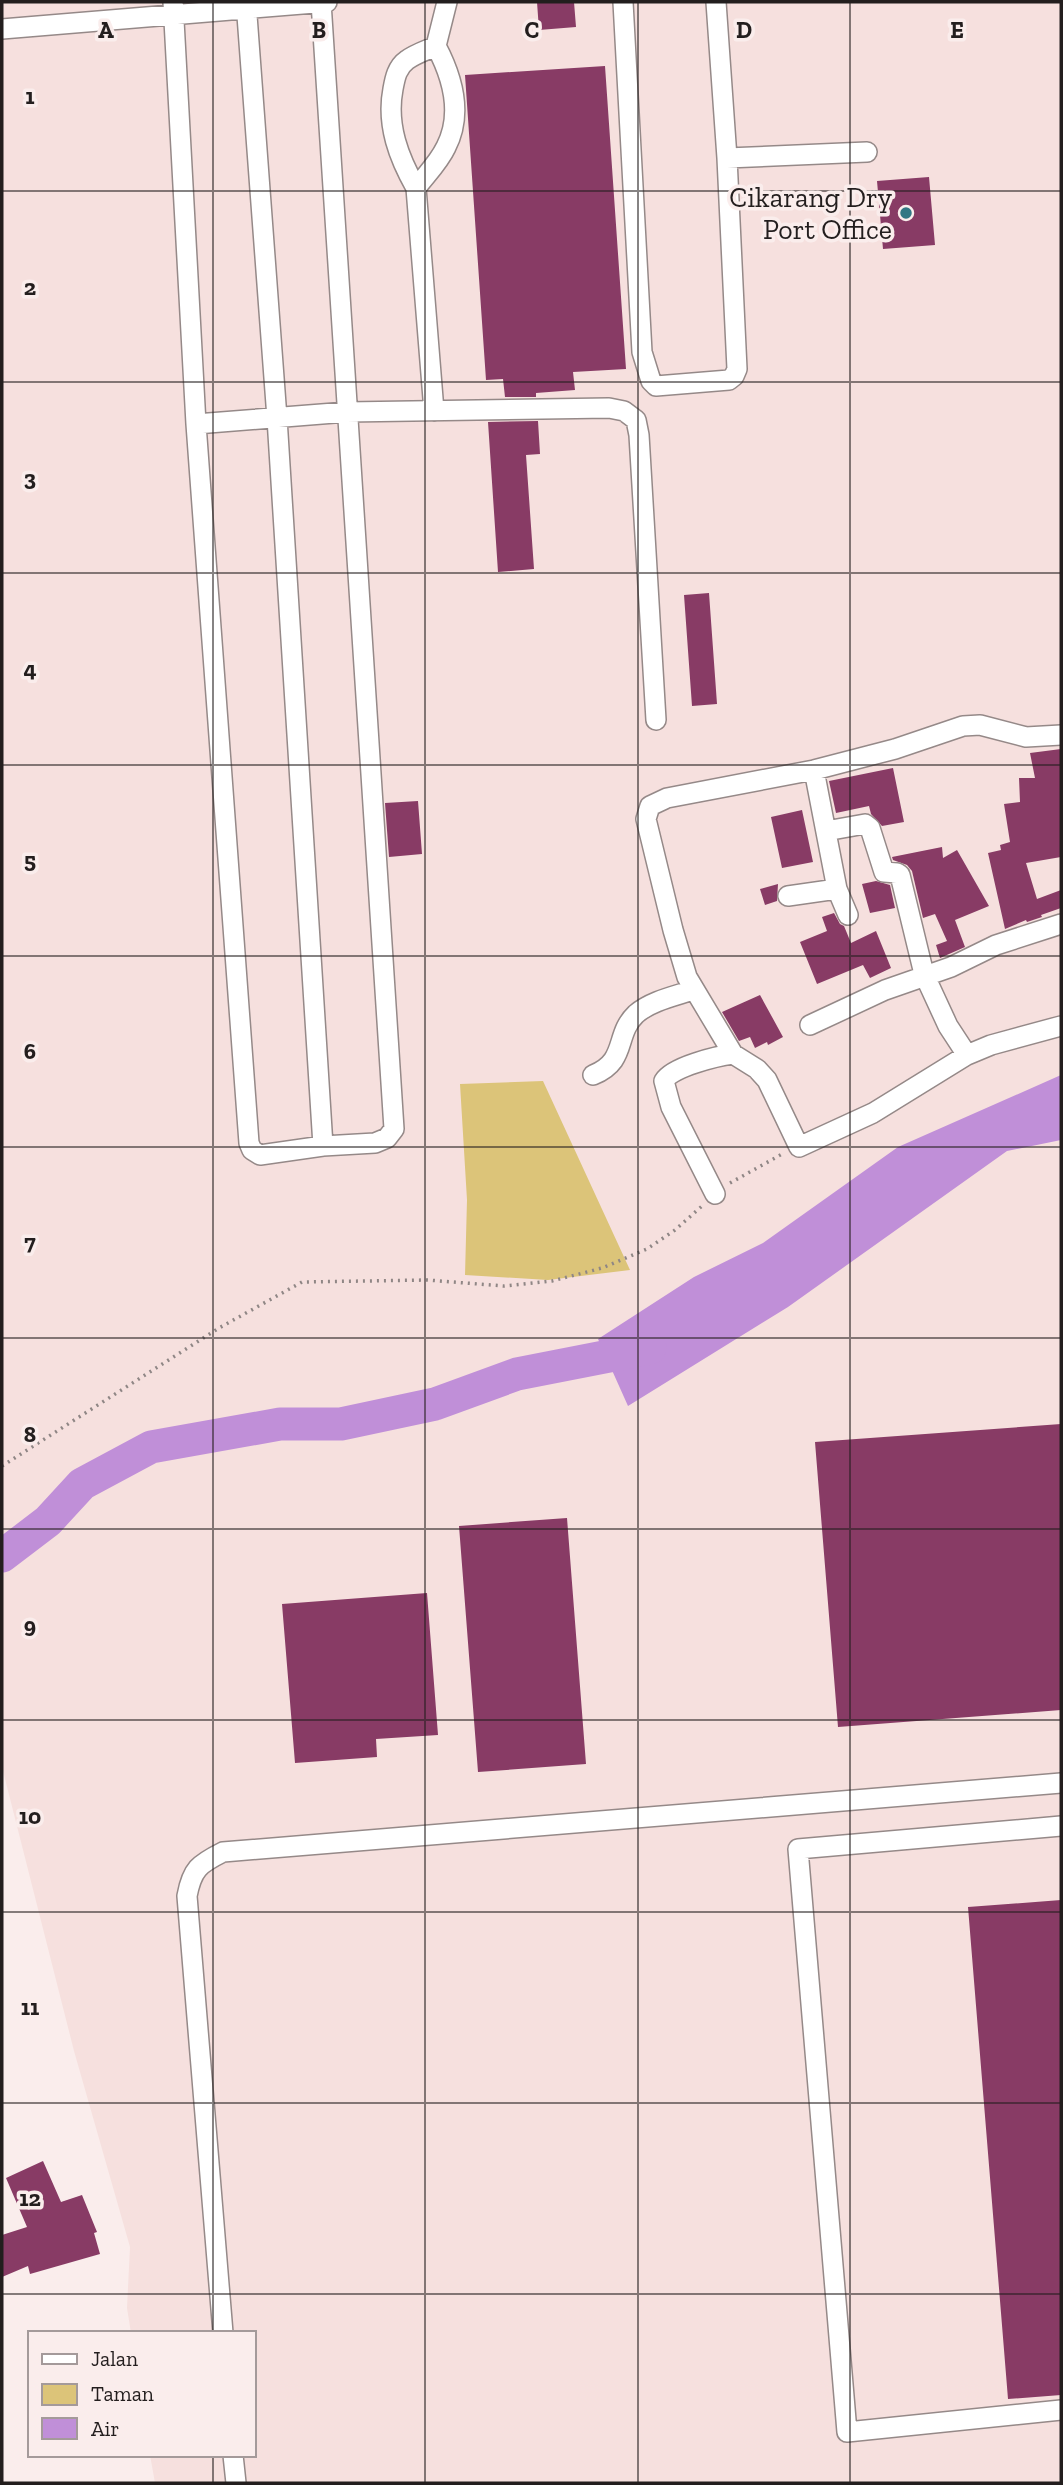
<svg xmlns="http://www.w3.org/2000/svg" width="1063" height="2485" viewBox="0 0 1063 2485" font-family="'Zilla Slab',serif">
  <rect width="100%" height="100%" fill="#faedec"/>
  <path fill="#f6e0de" d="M 2,2 L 1061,2 L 1061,2483 L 155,2483 L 150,2455 L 254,2455 L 254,2333 L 131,2333 L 127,2308 L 130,2247 L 74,2051 L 2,1767 Z"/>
  <path fill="#dcc479" d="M 543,1081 L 630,1270 L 548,1280 L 465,1275 L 467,1200 L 460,1084 Z"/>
  <path fill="#c08fd8" d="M 1061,1075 L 1061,1140 L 1007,1151 L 788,1307 L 628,1406 L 598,1339 L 694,1277 L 763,1243 L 898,1147 Z"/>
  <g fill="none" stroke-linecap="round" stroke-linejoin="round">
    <path stroke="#c08fd8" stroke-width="33" d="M 2,1556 L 48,1521 L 82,1484 L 151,1447 L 280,1424 L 341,1424 L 435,1404 L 517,1374 L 650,1348"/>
  </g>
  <path fill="#883b65" d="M 537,2 L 574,2 L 576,27 L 539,30 Z
    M 605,66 L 626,369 L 573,372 L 575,390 L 536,393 L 536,397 L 505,397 L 503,379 L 486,380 L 465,75 Z
    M 929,177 L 935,245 L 883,249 L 877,181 Z
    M 538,421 L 540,454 L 526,455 L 534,569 L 498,572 L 488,422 Z
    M 709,593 L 717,704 L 692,706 L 684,595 Z
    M 1061,749 L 1061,857 L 1026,863 L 1037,899 L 1061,890 L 1061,908 L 1041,915 L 1042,917 L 1027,922 L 1026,920 L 1005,929 L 988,853 L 1001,850 L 1000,845 L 1010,842 L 1004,804 L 1020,802 L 1019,778 L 1035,778 L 1030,753 Z
    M 893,768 L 904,822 L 882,826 L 871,814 L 869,806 L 836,813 L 829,781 Z
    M 418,801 L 422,854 L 389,857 L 385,803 Z
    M 802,810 L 813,862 L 782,868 L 771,817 Z
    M 942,847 L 943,858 L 957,850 L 989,906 L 955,920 L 965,947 L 940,958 L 936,945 L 947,941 L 935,914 L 923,918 L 912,871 L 907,865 L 893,860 L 892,857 Z
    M 876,881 L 890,885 L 895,908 L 870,913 L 862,884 Z
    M 778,884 L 777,901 L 765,905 L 760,889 Z
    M 834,913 L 840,924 L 844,926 L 851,943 L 876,931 L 891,968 L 870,978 L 863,965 L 817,984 L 800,942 L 827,931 L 822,917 Z
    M 760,995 L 783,1037 L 768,1045 L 767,1042 L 755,1048 L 750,1037 L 739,1041 L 722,1012 Z
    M 1061,1424 L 1061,1710 L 838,1727 L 815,1442 Z
    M 567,1518 L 586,1764 L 478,1772 L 459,1526 Z
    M 427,1593 L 438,1735 L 376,1739 L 377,1757 L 295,1763 L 282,1604 Z
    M 1061,1900 L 1061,2395 L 1008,2399 L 968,1907 Z
    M 43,2161 L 61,2202 L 82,2195 L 97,2232 L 94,2233 L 100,2254 L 30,2274 L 28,2266 L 2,2277 L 2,2235 L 27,2227 L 6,2178 Z"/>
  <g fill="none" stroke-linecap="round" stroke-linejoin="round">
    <defs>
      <path id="minor" d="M 173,2 L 196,424 L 249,1143 L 252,1150 L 260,1155 L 323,1146 L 375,1143 L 387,1138 L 394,1129 L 321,2
        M 246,2 L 277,418 L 323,1146
        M 623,2 L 642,352 L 651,381 L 656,386 L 729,380 L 734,376 L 737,369 L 727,158 L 716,2
        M 2,29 L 327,2
        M 727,158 L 867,152
        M 416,188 C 426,175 439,162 446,147 C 463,114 453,78 436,46
        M 434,411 L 416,188 C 399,158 386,125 393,89 C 395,78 397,67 407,60 C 415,54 427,50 436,46 L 447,2
        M 196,424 L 347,412 L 609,408 L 624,411 L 636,420 L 639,435 L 656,720
        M 1061,735 L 1026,737 L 980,725 L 963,726 L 895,749 L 814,770 L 667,798 L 650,806 L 646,819 L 673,930 L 687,977 L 733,1054 L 757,1069 L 767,1080 L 799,1147 L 873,1113 L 967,1055 L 991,1045 L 1061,1026
        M 814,770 L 837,889 L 848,915
        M 826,831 L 865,824 L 870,828 L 884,872 L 897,873 L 900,875 L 924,974 L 948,1026 L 967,1055
        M 788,896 L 837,889
        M 810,1025 L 885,990 L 951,967 L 996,945 L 1061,924
        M 593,1075 C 628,1061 614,1035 636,1014 C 651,1001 675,996 693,990
        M 715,1194 L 671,1107 L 664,1081 C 672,1067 717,1056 733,1054
        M 1061,1826 L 798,1849 L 847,2432 L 1061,2410
        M 223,2333 L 187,1896 C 192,1869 199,1864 223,1852 L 1061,1783
        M 233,2455 L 236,2483"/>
    </defs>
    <use href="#minor" stroke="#958988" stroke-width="22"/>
    <path stroke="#8f8685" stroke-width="3.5" stroke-dasharray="2 5" stroke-linecap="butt" d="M 730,1183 L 784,1153
      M 2,1466 L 219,1328 L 302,1282 L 427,1280 L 504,1286 L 552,1281 L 602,1268 L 647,1249 L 675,1230 L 702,1206"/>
    <use href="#minor" stroke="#fff" stroke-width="19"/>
  </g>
  <path fill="none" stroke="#231e1e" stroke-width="2" stroke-opacity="0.55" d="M 213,2 L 213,2333M 425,2 L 425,2483M 638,2 L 638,2483M 850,2 L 850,2483M 2,191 L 1061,191M 2,382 L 1061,382M 2,573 L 1061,573M 2,765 L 1061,765M 2,956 L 1061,956M 2,1147 L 1061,1147M 2,1338 L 1061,1338M 2,1529 L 1061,1529M 2,1720 L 1061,1720M 2,1912 L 1061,1912M 2,2103 L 1061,2103M 2,2294 L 1061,2294M 213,2455 L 213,2483"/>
  <circle fill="#317784" stroke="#faedec" stroke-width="2.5" cx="906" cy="213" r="7"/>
  <g text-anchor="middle" stroke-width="7" stroke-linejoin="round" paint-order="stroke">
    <g font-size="28" fill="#231e1e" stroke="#faedec" text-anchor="end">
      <text x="892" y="207">Cikarang Dry<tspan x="892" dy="32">Port Office</tspan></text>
    </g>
  </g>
  <g font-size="23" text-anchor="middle" font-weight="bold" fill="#231e1e" stroke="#faedec" stroke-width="7" stroke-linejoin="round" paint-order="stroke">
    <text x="106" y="38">A</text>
    <text x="319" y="38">B</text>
    <text x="532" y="38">C</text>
    <text x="744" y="38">D</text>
    <text x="957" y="38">E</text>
    <text x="30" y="104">1</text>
    <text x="30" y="295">2</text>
    <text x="30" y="486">3</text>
    <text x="30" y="677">4</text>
    <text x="30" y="868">5</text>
    <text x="30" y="1059">6</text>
    <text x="30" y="1250">7</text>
    <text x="30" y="1442">8</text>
    <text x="30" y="1633">9</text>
    <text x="30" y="1824">10</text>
    <text x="30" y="2015">11</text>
    <text x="30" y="2206">12</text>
  </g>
  <rect width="1063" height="2485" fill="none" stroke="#231e1e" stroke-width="7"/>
  <rect x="28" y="2331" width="228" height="126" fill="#faedec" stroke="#a49a9a" stroke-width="2"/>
  <rect x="42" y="2354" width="35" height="10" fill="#ffffff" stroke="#a49a9a" stroke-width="2"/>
  <text x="91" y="2366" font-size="21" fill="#231e1e">Jalan</text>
  <rect x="42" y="2384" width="35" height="21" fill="#dcc479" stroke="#a49a9a" stroke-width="2"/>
  <text x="91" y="2401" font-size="21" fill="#231e1e">Taman</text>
  <rect x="42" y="2418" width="35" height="21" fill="#c08fd8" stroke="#a49a9a" stroke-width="2"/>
  <text x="91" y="2436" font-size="21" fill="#231e1e">Air</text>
</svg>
